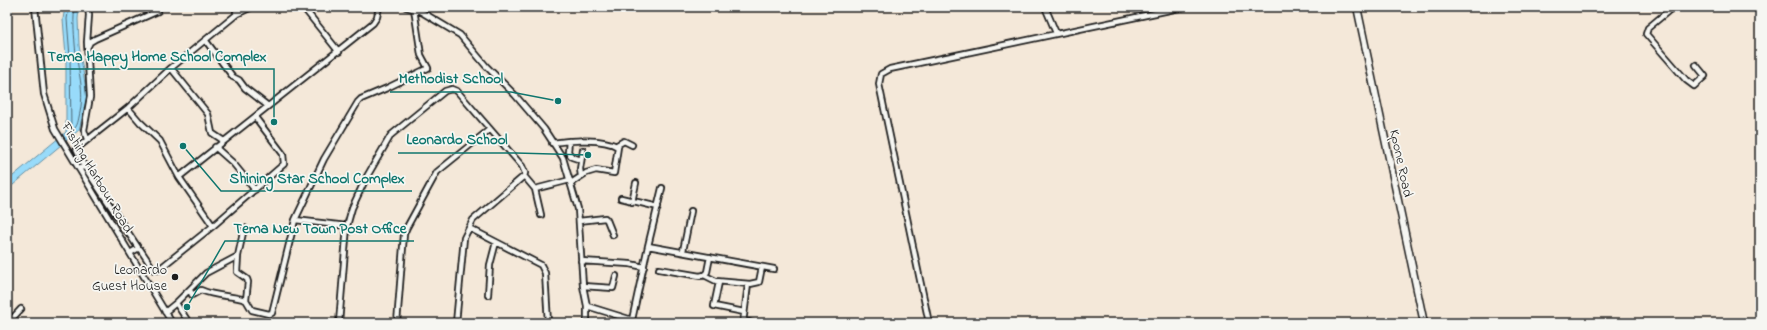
<svg xmlns="http://www.w3.org/2000/svg" width="1767" height="330" viewBox="0 0 1767 330" font-family="'Indie Flower',sans-serif">
  <rect width="100%" height="100%" fill="#f4e8d9"/>
  <filter id="ink" filterUnits="userSpaceOnUse"><feTurbulence type="fractalNoise" baseFrequency=".025" numOctaves="2"/><feDisplacementMap in="SourceGraphic" scale="8" xChannelSelector="R" yChannelSelector="G"/><feConvolveMatrix kernelMatrix="1 2 1 2 8 2 1 2 1" color-interpolation-filters="sRGB"/></filter>
  <g filter="url(#ink)">
    <path fill="#98dbfa" stroke="#668fa1" d="M 65,7 L 79,7 L 78,19 L 79,45 L 87,97 L 79,130 L 7,190 L 7,181 L 66,132 L 66,57 L 63,19 Z"/>
    <g fill="none" stroke-linecap="round" stroke-linejoin="round">
      <path stroke="#4e6875" stroke-width="1" d="M 69,7 L 67,19 L 70,57 L 71,128 L 73,130 C 77,127 78,122 79,117 C 86,89 77,71 75,44 C 74,31 73,19 75,7"/>
      <defs>
        <path id="minor" d="M 35,7 L 44,94 L 55,129 L 172,323
          M 303,7 L 339,52
          M 406,7 L 420,11 L 460,35 L 486,66 L 515,95 L 544,129 L 563,158 L 578,209 L 583,286 L 587,306 L 587,323
          M 1045,7 L 1056,33
          M 1673,7 L 1648,28 L 1646,34 L 1686,80 L 1694,86 L 1705,76 L 1696,65
          M 237,14 L 236,12 L 239,7
          M 206,41 L 233,77 L 239,80 L 245,88 L 268,106
          M 88,46 L 90,42 L 95,39 L 158,11
          M 171,68 L 208,114 L 212,133 L 224,141
          M 128,108 L 140,122 L 160,141 L 179,177 L 373,23 L 377,17 L 379,7
          M 87,139 L 84,130 L 90,97 L 87,42 L 89,15 L 88,7
          M 569,141 L 568,152 L 572,157 L 581,160
          M 552,143 C 569,140 604,138 618,147 L 614,173 L 596,170 L 586,173 L 571,183
          M 617,145 L 624,141 L 632,145
          M 215,147 L 233,163 L 255,190
          M 84,166 L 139,249
          M 79,169 L 84,166 L 76,149 L 128,108 L 171,68 L 237,14 L 252,7
          M 581,176 L 580,169 L 583,150
          M 535,189 L 570,180
          M 621,198 L 658,207
          M 632,202 L 636,183
          M 295,220 L 324,159 L 358,102 L 361,99 L 387,88 L 428,68 L 421,55 L 414,9
          M 579,221 L 605,218 L 607,220 L 613,235
          M 213,226 L 284,164 L 283,154 L 255,117
          M 469,228 L 541,265 L 545,273 L 548,323
          M 648,246 L 662,188
          M 683,251 L 691,211
          M 130,253 L 137,249 L 140,249 L 154,270 L 158,270 L 213,226 L 179,177
          M 238,256 L 237,272 L 247,279 L 248,282 L 246,300
          M 581,261 L 630,264 L 644,267
          M 659,269 L 700,276 L 704,275 L 707,272 L 710,257
          M 704,275 L 716,281 L 750,284 L 759,282 L 762,267
          M 719,282 L 714,306 L 744,312
          M 583,286 L 613,288 L 616,276
          M 190,290 L 192,295 L 201,290 C 216,297 231,295 246,300 L 252,310 L 269,314 L 272,313 L 295,220 L 347,226
          M 488,295 L 490,265 L 496,242
          M 176,303 L 189,323
          M 587,306 L 632,320 L 648,246 L 774,269
          M 165,312 L 176,303 L 206,273 L 238,256 L 244,228
          M 743,320 L 752,323
          M 8,323 L 21,309
          M 339,323 L 347,226 L 352,208 L 366,178 L 391,135 L 445,91 L 452,89 L 457,91 L 522,166 L 525,173 L 524,176 L 535,189 L 541,215
          M 397,323 L 404,234 L 407,227 L 437,172 L 490,129
          M 456,323 L 464,238 L 473,220 L 524,176
          M 743,323 L 748,284
          M 929,323 L 879,84 L 881,74 L 890,69 L 1184,7"/>
        <path id="major" d="M 1357,7 L 1424,323"/>
      </defs>
      <use href="#minor" stroke="#1c1c1c" stroke-width="8"/>
      <use href="#major" stroke="#1c1c1c" stroke-width="9"/>
      <use href="#minor" stroke="#f6f6f2" stroke-width="4.5"/>
      <use href="#major" stroke="#f6f6f2" stroke-width="6"/>
    </g>
  </g>
  <circle fill="#1c1c1c" stroke="#f6f6f2" stroke-width="1.5" cx="175" cy="277" r="4"/>
  <g text-anchor="middle" stroke-width="3.5" stroke-linejoin="round" paint-order="stroke">
    <g font-size="14" fill="#1c1c1c" stroke="#f6f6f2">
      <text transform="translate(1402 163) rotate(78)" y="5">Kpone Road</text>
      <text transform="translate(98 177) rotate(59)" y="5">Fishing Harbour Road</text>
    </g>
    <g font-size="14" fill="#1c1c1c" stroke="#f6f6f2" text-anchor="end">
      <text x="167" y="274">Leonardo<tspan x="167" dy="16">Guest House</tspan></text>
    </g>
  </g>
  <path fill="none" stroke="#0f766e" stroke-width="1.5" d="M274 122L274 69H39M558 101L511 92H390M588 155L516 153H398M183 146L221 191H412M187 307L225 241H414"/>
  <g fill="#0f766e" stroke="#f6f6f2" stroke-width="1.5">
    <circle cx="274" cy="122" r="4"/>
    <circle cx="558" cy="101" r="4"/>
    <circle cx="588" cy="155" r="4"/>
    <circle cx="183" cy="146" r="4"/>
    <circle cx="187" cy="307" r="4"/>
  </g>
  <g font-size="15" text-anchor="middle" font-weight="bold" fill="#0f766e" stroke="#f6f6f2" stroke-width="3.5" stroke-linejoin="round" paint-order="stroke">
    <text x="157" y="61">Tema Happy Home School Complex</text>
    <text x="451" y="83">Methodist School</text>
    <text x="457" y="144">Leonardo School</text>
    <text x="317" y="183">Shining Star School Complex</text>
    <text x="320" y="233">Tema New Town Post Office</text>
  </g>
  <rect width="1767" height="330" fill="none" stroke="#f6f6f2" stroke-width="24"/>
  <rect x="12" y="12" width="1743" height="306" fill="none" stroke="#1c1c1c" stroke-width="1.5" filter="url(#ink)"/>
</svg>
